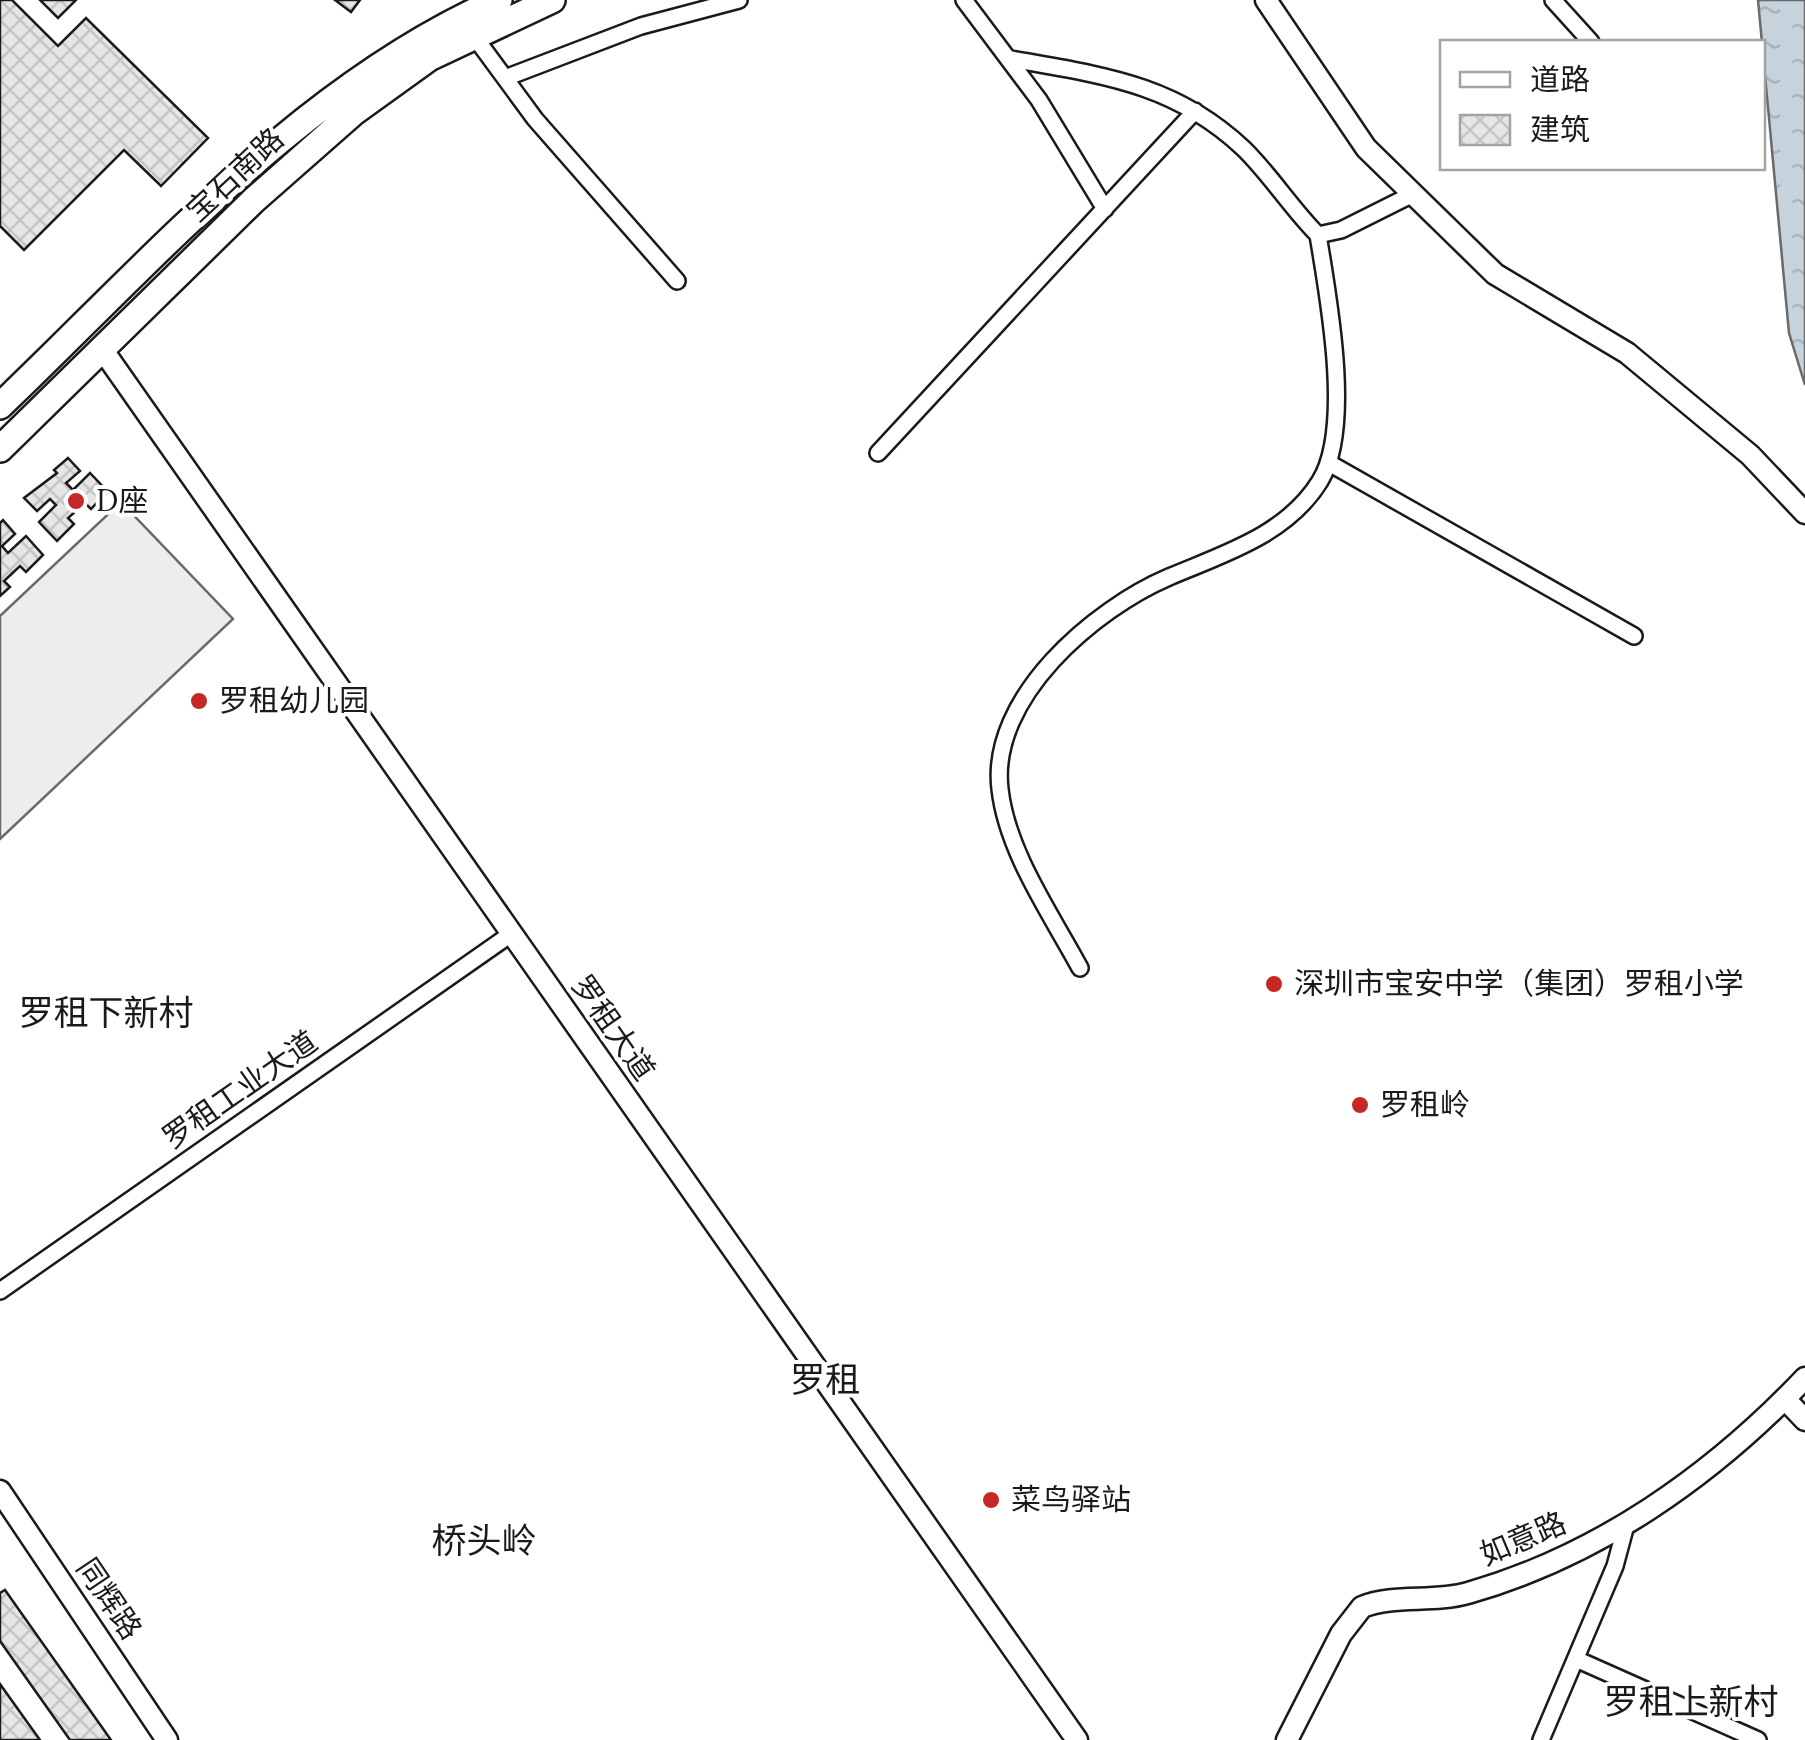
<svg xmlns="http://www.w3.org/2000/svg" width="1805" height="1740" viewBox="0 0 1805 1740" font-family="Lora,'Noto Sans SC',serif">
  <defs>
    <pattern id="water-ripples" width="26" height="14" patternUnits="userSpaceOnUse" patternTransform="scale(2.5)"><rect width="26" height="14" fill="#c6d2dc"/><path d="M2 4q2-2 4 0t4 0M15 11q2-2 4 0t4 0" fill="none" stroke="#aab4bc"/></pattern>
    <pattern id="building-cross-hatch" width="8" height="8" patternUnits="userSpaceOnUse" patternTransform="scale(2.5)"><rect width="8" height="8" fill="#e6e6e6"/><path d="M0 0l8 8M0 8l8-8" fill="none" stroke="#c5c5c5"/></pattern>
  </defs>
  <rect width="100%" height="100%" fill="#fff"/>
  <path fill="#ededed" stroke="#6a6a6a" stroke-width="2.5" d="M 121,502 L 233,619 L 0,839 L 0,616 Z"/>
  <path fill="url(#water-ripples)" stroke="#6a6a6a" stroke-width="2.5" d="M 1758,0 L 1805,0 L 1805,385 L 1789,333 Z"/>
  <path fill="url(#building-cross-hatch)" stroke="#1a1a1a" stroke-width="2.5" d="M 0,0 L 12,0 L 58,46 L 86,18 L 208,138 L 161,186 L 124,150 L 24,250 L 0,226 Z
    M 40,0 L 76,0 L 58,18 Z
    M 335,0 L 360,0 L 351,12 Z
    M 68,458 L 80,471 L 66,483 L 73,490 L 90,473 L 108,492 L 91,509 L 85,503 L 68,518 L 74,524 L 57,541 L 39,522 L 56,505 L 50,499 L 37,511 L 24,498 L 57,473 L 54,470 Z
    M 3,520 L 15,534 L 2,546 L 8,553 L 26,536 L 43,555 L 26,572 L 20,566 L 4,581 L 10,587 L 0,596 L 0,523 Z
    M 5,1590 L 111,1740 L 70,1740 L 0,1641 L 0,1593 Z
    M 0,1684 L 40,1740 L 0,1740 Z"/>
  <g fill="none" stroke-linecap="round" stroke-linejoin="round">
    <defs>
      <path id="minor" d="M 964,0 L 1039,100 L 1105,209
        M 1553,0 L 1591,42
        M 474,36 L 535,119 L 677,281
        M 1011,59 C 1100,75 1174,83 1243,148 C 1270,174 1291,208 1318,235 L 1341,230 L 1413,194
        M 505,78 L 641,26 L 739,0
        M 878,453 L 1195,111
        M 1329,463 L 1634,636
        M 1080,968 C 1051,914 1007,852 1000,789 C 989,698 1094,609 1169,577 C 1223,554 1287,535 1320,481 C 1353,427 1328,296 1318,235
        M 0,1291 L 511,934
        M 1576,1659 L 1758,1740
        M 1541,1740 L 1615,1566 L 1626,1525"/>
      <path id="tertiary" d="M 1266,0 L 1366,148 L 1495,274 L 1627,353 L 1750,455 L 1805,513
        M 102,349 L 1077,1740
        M 1785,1399 L 1805,1420
        M 0,1491 L 167,1740
        M 1287,1740 L 1341,1634 L 1362,1607 C 1394,1594 1433,1603 1468,1593 C 1598,1556 1712,1476 1805,1378"/>
      <path id="primary" d="M 0,406 C 152,261 303,86 499,0
        M 0,449 L 254,200 L 354,112 L 429,58 L 552,0"/>
    </defs>
    <use href="#minor" stroke="#1a1a1a" stroke-width="20"/>
    <use href="#tertiary" stroke="#1a1a1a" stroke-width="25"/>
    <use href="#primary" stroke="#1a1a1a" stroke-width="30"/>
    <use href="#minor" stroke="#fff" stroke-width="15"/>
    <use href="#tertiary" stroke="#fff" stroke-width="20"/>
    <use href="#primary" stroke="#fff" stroke-width="25"/>
  </g>
  <g fill="#c62828" stroke="#fff" stroke-width="4">
    <circle cx="76" cy="501" r="10"/>
    <circle cx="199" cy="701" r="10"/>
    <circle cx="1274" cy="984" r="10"/>
    <circle cx="1360" cy="1105" r="10"/>
    <circle cx="991" cy="1500" r="10"/>
  </g>
  <g text-anchor="middle" stroke-width="8" stroke-linejoin="round" paint-order="stroke">
    <g font-size="30" fill="#1a1a1a" stroke="#fff">
      <text transform="translate(235 175) rotate(-43)" y="10">宝石南路</text>
      <text transform="translate(613 1028) rotate(55)" y="10">罗租大道</text>
      <text transform="translate(240 1090) rotate(-35)" y="10">罗租工业大道</text>
      <text transform="translate(1523 1539) rotate(-23)" y="10">如意路</text>
      <text transform="translate(109 1599) rotate(56)" y="10">同辉路</text>
    </g>
    <g font-size="30" fill="#1a1a1a" stroke="#fff" text-anchor="start">
      <text x="96" y="511">D座</text>
      <text x="219" y="711">罗租幼儿园</text>
      <text x="1294" y="994">深圳市宝安中学（集团）罗租小学</text>
      <text x="1380" y="1115">罗租岭</text>
      <text x="1011" y="1510">菜鸟驿站</text>
    </g>
    <g font-size="35" fill="#1a1a1a" stroke="#fff">
      <text x="106" y="1025">罗租下新村</text>
      <text x="825" y="1392">罗租</text>
      <text x="484" y="1553">桥头岭</text>
      <text x="1691" y="1714">罗租上新村</text>
    </g>
  </g>
  <rect x="1440" y="40" width="325" height="130" fill="#ffffff" stroke="#a3a3a3" stroke-width="2.5"/>
  <rect x="1460" y="72" width="50" height="15" fill="#ffffff" stroke="#a3a3a3" stroke-width="2.5"/>
  <text x="1530" y="90" font-size="30" fill="#1a1a1a">道路</text>
  <rect x="1460" y="115" width="50" height="30" fill="url(#building-cross-hatch)" stroke="#a3a3a3" stroke-width="2.5"/>
  <text x="1530" y="140" font-size="30" fill="#1a1a1a">建筑</text>
</svg>
